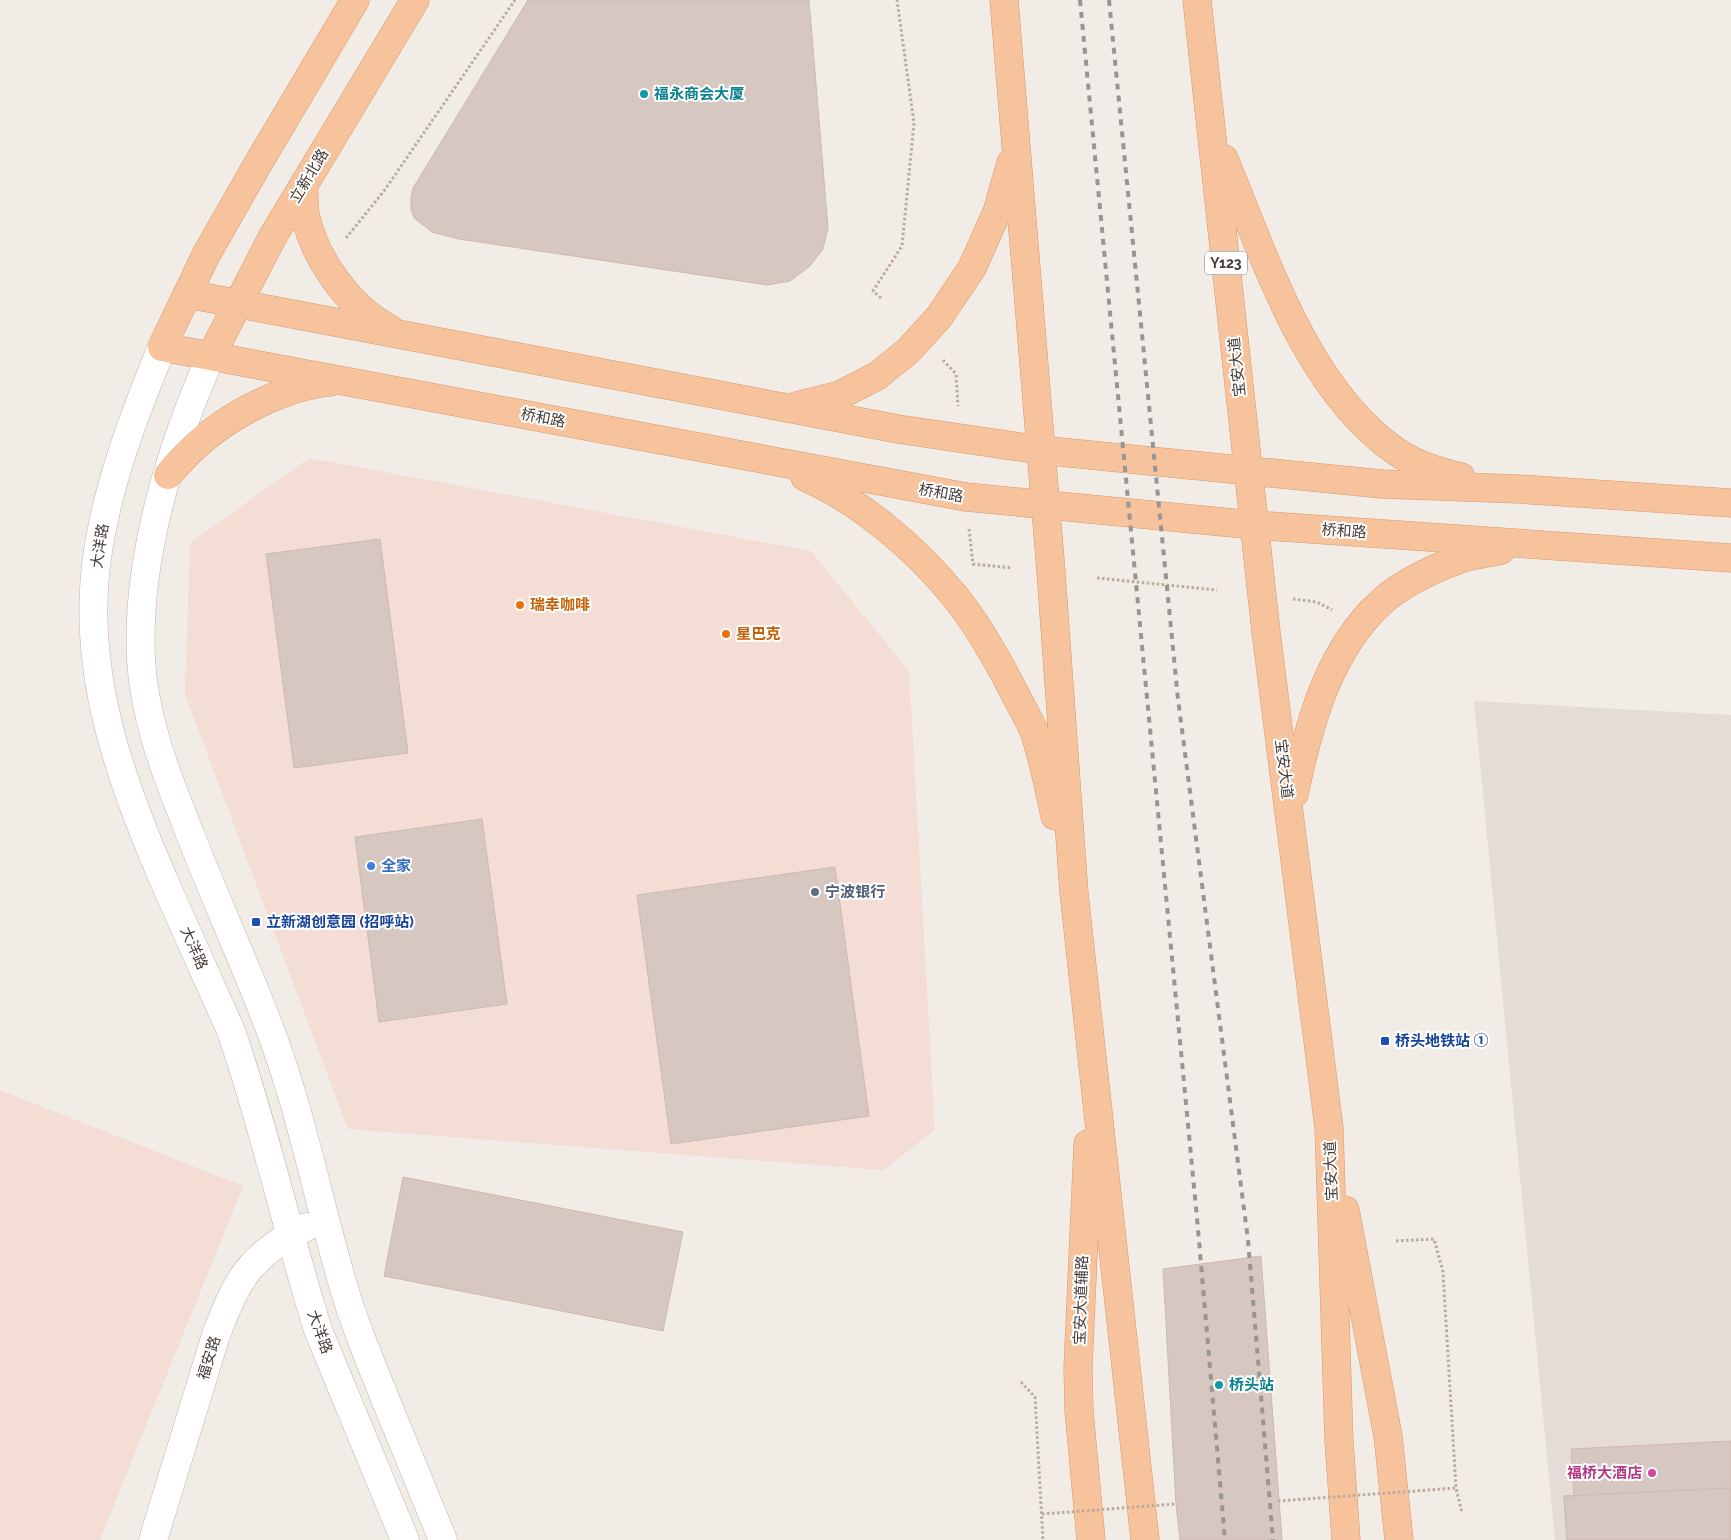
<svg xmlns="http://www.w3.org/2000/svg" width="1731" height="1540" viewBox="0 0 1731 1540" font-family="Raleway,'Noto Sans SC',sans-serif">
  <rect width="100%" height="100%" fill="#f2ece7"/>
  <path fill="#e6dcd6" d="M 1474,701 L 1731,715 L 1731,1540 L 1555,1540 Z"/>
  <path fill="#f3ddd4" d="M 309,458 L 811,551 L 909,671 L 935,1130 L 883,1170 L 348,1129 L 185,694 L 190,543 Z
    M 0,1090 L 243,1186 L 100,1540 L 0,1540 Z"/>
  <path fill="#d6c7c1" stroke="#cdbab1" d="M 528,0 L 809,0 L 828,228 L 823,249 L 810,266 L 790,281 L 767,285 L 459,239 L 432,232 L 414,218 L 411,209 L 411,196 L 413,188 Z
    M 380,539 L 408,753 L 294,768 L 266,554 Z
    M 482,819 L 507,1004 L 379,1022 L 355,837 Z
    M 835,867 L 869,1116 L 671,1144 L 637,895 Z
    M 403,1177 L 683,1232 L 663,1331 L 384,1276 Z
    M 1261,1256 L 1282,1540 L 1180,1540 L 1176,1504 L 1163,1269 Z
    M 1731,1441 L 1731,1540 L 1567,1540 L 1564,1496 L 1574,1496 L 1571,1449 Z
    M 1731,1488 L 1731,1540 L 1567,1540 L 1564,1496 Z"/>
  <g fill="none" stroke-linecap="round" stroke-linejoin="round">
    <defs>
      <path id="minor" d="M 162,347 C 135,413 109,480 98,551 C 79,670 121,783 168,890 C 189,937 210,984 231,1031 C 265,1129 287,1231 318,1330 L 405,1540
        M 211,356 C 171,446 136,559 141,659 C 144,715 164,769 185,821 C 211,890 242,956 268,1024 C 302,1112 319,1206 346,1295 C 357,1331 372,1366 386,1401 C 405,1447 424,1494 443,1540
        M 153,1540 L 216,1335 C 237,1279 250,1255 306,1227"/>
      <path id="major" d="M 355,0 L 259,162 L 206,255 L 162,347 L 966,497 L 1254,525 L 1731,558
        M 1004,0 L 1051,572 L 1074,893 L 1145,1540
        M 1197,0 L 1266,632 L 1329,1128 L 1339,1441 L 1346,1540
        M 1224,159 C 1265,257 1306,390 1397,452 C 1416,465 1439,472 1461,477
        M 304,184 C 304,195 303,207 306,219 C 317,262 350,308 390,329
        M 187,294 L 898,429 L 1040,450 L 1382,484 L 1518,489 L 1731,503
        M 211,356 L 273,236 L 415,0
        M 796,406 L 840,395 L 877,376 L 908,351 L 939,317 L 972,268 L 997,212 L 1011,163
        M 168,475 C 201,434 242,407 292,390 C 304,387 317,382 330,382
        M 805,477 C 860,501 915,548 953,594 C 977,623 996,657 1013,690 C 1020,704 1028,717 1034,731 C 1043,757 1049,789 1055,816
        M 1294,794 C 1308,729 1325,661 1372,611 C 1377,607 1381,602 1386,598 C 1407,581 1435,568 1460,559 C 1473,555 1488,553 1501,550
        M 1088,1144 L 1078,1368 L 1079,1411 L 1091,1540
        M 1345,1210 L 1388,1436 L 1399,1540"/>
    </defs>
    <use href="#minor" stroke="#c0b4ae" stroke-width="29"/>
    <use href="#major" stroke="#da9a6d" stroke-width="29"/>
    <path stroke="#bea99d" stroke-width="3" stroke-dasharray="2.5 2.5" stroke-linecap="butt" d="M 346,238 L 384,191 L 515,0
      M 881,298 L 873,291 L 902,246 L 914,123 L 897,0
      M 943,360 L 956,374 L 958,406
      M 969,529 L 973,564 L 1012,568
      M 1097,578 L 1217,590
      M 1293,599 L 1317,602 L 1332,610
      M 1396,1241 L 1434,1239 L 1443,1272 L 1456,1488 L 1462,1513
      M 1021,1382 L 1035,1397 L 1043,1540"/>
    <use href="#minor" stroke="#fff" stroke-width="28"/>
    <use href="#major" stroke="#f6c39c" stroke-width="28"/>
    <path stroke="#969696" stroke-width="4" stroke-dasharray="6 6" stroke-linecap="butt" d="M 1080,0 L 1197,1218 L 1225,1540
      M 1109,0 L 1178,699 L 1248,1240 L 1273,1540"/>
    <path stroke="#bea99d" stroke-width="3" stroke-dasharray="2.5 2.5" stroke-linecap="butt" d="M 1278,1501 L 1456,1488
      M 1042,1514 L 1176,1504"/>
  </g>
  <g fill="#0f9aa8" stroke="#fff" stroke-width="2">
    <circle cx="644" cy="94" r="5"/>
    <circle cx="1219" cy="1385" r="5"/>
  </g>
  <g fill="#e8710a" stroke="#fff" stroke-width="2">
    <circle cx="520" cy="605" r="5"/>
    <circle cx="726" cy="634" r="5"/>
  </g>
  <circle fill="#3f7fe0" stroke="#fff" stroke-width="2" cx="371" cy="866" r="5"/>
  <circle fill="#5c6f8a" stroke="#fff" stroke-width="2" cx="815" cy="892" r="5"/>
  <g fill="#1a4fb4" stroke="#fff" stroke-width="2">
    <rect x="251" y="917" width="10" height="10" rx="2.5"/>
    <rect x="1380" y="1036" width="10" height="10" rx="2.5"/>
  </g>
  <circle fill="#d1479c" stroke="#fff" stroke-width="2" cx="1652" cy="1473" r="5"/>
  <g text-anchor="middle" stroke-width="4" stroke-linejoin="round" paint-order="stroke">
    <rect fill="#fff" stroke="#7d7673" stroke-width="1" x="1205" y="251.5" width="42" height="23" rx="4"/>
    <g font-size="14" font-weight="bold" fill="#453b37">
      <text x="1226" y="268">Y123</text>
    </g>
    <g font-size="15" font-weight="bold" fill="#0d838f" stroke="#fff" text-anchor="start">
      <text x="654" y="99">福永商会大厦</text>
      <text x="1229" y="1390">桥头站</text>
    </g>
    <g font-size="15" fill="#453b37" stroke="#fff">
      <text transform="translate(309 176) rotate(-59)" y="5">立新北路</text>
      <text transform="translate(1237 367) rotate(-96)" y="5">宝安大道</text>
      <text transform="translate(543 418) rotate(11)" y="5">桥和路</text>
      <text transform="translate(941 493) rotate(10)" y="5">桥和路</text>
      <text transform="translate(1344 531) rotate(4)" y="5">桥和路</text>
      <text transform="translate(100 546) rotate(-81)" y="5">大洋路</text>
      <text transform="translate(1284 769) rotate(83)" y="5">宝安大道</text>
      <text transform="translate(194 948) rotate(66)" y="5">大洋路</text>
      <text transform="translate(1331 1171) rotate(-92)" y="5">宝安大道</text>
      <text transform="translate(1081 1300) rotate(-88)" y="5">宝安大道辅路</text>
      <text transform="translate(320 1332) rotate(70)" y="5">大洋路</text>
      <text transform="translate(209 1358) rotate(-73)" y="5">福安路</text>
    </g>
    <g font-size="15" font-weight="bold" fill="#c56008" stroke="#fff" text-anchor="start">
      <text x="530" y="610">瑞幸咖啡</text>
      <text x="736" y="639">星巴克</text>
    </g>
    <g font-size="15" font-weight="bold" fill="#366cbe" stroke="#fff" text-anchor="start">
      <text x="381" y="871">全家</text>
    </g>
    <g font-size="15" font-weight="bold" fill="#4e5e75" stroke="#fff" text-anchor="start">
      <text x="825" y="897">宁波银行</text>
    </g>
    <g font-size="15" font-weight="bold" fill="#164399" stroke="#fff" text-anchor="start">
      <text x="266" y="927">立新湖创意园 (招呼站)</text>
      <text x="1395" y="1046">桥头地铁站 ①</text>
    </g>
    <g font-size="15" font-weight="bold" fill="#b23c85" stroke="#fff" text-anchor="end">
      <text x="1642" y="1478">福桥大酒店</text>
    </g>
  </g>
</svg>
